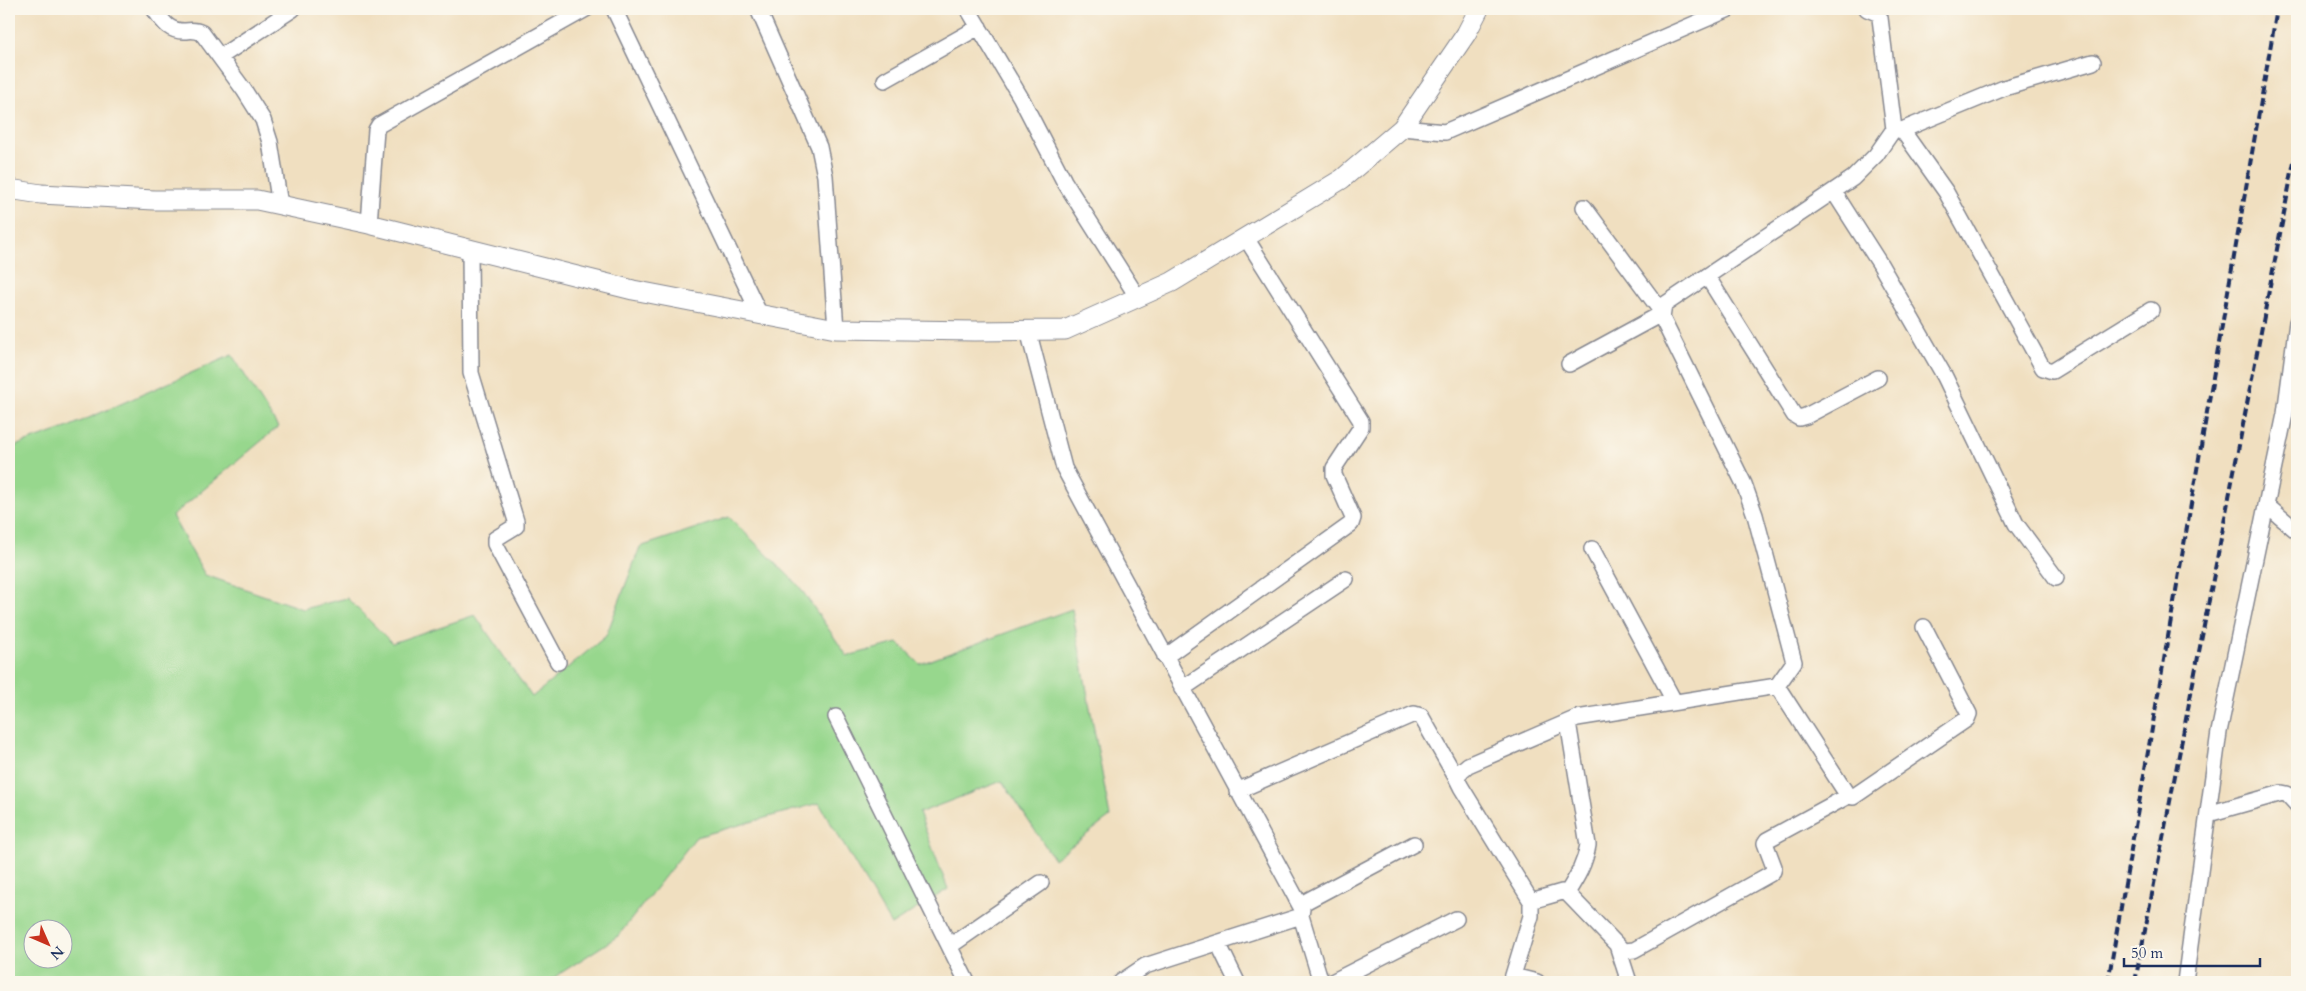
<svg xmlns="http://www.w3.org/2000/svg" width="2306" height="991" viewBox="0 0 2306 991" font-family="Cardo,serif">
  <rect width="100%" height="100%" fill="#fbf7ec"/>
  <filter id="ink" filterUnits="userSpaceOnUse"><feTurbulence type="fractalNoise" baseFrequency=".02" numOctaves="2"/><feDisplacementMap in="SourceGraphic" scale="10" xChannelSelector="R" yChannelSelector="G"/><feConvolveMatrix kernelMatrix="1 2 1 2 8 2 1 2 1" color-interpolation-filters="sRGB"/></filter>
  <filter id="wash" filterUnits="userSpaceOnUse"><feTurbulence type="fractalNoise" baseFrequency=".0096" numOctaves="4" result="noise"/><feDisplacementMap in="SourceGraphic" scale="20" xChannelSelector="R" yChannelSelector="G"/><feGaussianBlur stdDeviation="1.12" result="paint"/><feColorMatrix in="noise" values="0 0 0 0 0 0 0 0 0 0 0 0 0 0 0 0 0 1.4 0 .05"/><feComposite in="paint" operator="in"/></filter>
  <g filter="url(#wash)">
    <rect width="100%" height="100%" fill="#f0dfc0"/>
    <path fill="#97d78d" stroke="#598376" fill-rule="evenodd" d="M 232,355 L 278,427 L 172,516 L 205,575 L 303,609 L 347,598 L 392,643 L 475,615 L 532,697 L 606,636 L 640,547 L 729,517 L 799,586 L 847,656 L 898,643 L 920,664 L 1072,609 L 1110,817 L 1054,859 L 1002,781 L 919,813 L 948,889 L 891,925 L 819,803 L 696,837 L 618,936 L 547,982 L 9,982 L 9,448 L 66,428 ZM 32,928 L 62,928 L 62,958 L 32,958 Z"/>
  </g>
  <g filter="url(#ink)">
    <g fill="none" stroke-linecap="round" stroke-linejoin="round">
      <defs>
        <path id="minor" d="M 154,9 C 163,22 169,32 186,31 C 192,30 196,30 202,33 L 244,90 L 263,120 L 270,142 L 280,205
          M 614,9 L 760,315
          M 758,9 L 819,147 L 825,176 L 836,329
          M 968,9 L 1021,98 L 1064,181 L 1138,298
          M 220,57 L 293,9
          M 885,80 L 979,27
          M 1402,128 L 1445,132 L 1729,9
          M 1894,129 L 1902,130 L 2004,88 L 2093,62
          M 1902,130 L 1946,192 L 2043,368 L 2052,371 L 2151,310
          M 1834,192 L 1880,264 L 1945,377 L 2016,524 L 2056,578
          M 1584,207 L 1661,311
          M 369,224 L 376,130 L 379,125 L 586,9
          M 470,248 L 471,373 L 516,521 L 516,526 L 495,539 L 495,544 L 558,662
          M 1707,276 L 1794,415 L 1799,418 L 1806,416 L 1878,378
          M 1028,330 L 1064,468 L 1302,909 L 1301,916 L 1145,966 L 1121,982
          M 1569,364 L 1661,314
          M 2266,505 L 2297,531
          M 1592,549 L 1674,701
          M 1165,657 L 1351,524 L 1353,518 L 1334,475 L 1334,468 L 1361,427 L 1361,421 L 1246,238
          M 1777,686 L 1848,796 L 1853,797 L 1967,719 L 1969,714 L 1924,627
          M 1182,689 L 1346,579
          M 836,717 L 967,982
          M 1237,791 L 1414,714 L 1421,716 L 1457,779
          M 2208,814 L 2282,793 L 2287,794 L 2297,805
          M 1567,893 C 1577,877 1585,864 1588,845 L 1568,722
          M 1531,901 L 1562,892 L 1567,893 L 1621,949 L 1625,951 L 1634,950 L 1770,874 L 1773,871 L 1774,867 L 1765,843 L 1767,840 L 1848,796
          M 1301,904 L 1414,844
          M 1301,916 L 1321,982
          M 1218,943 L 1237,982
          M 1617,945 L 1629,982
          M 950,946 L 1041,883
          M 1513,976 L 1537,982
          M 1332,982 L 1456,919
          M 1511,982 L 1531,916 L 1531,901 L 1461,787 L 1457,779 L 1461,771 L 1468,765 L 1577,718 L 1777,686 L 1794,662 L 1755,515 L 1744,484 L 1662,318 L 1664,305 L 1853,178 L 1876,155 L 1894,129 L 1880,18 L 1877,13 L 1867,9
          M 2185,982 L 2219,732 L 2285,414 L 2297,322"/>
        <path id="tertiary" d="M 9,189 L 41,194 L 154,200 L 257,200 L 369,224 L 633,290 L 836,329 L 975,331 L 1065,330 L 1172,282 L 1342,179 L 1402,128 L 1466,34 L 1479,9"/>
      </defs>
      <use href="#minor" stroke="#86878f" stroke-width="18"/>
      <use href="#tertiary" stroke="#86878f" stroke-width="21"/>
      <use href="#minor" stroke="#fff" stroke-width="15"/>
      <use href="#tertiary" stroke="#fff" stroke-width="19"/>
      <path stroke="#1b2f5e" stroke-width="4" stroke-dasharray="8 4" stroke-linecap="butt" d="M 2108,982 L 2277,9
        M 2135,982 L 2297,146"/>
    </g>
  </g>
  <rect width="2306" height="991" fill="none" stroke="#fbf7ec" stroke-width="30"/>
  <g transform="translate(48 944) rotate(135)"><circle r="24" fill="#fbf7ec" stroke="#a1a7b3"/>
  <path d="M0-4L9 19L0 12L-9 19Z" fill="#c8321e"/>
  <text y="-8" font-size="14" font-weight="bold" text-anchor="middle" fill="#1b2f5e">N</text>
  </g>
  <path d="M2124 958v8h136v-8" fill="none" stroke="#1b2f5e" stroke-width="2.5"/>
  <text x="2131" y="958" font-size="15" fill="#1b2f5e" stroke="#fbf7ec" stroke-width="4" paint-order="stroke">50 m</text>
</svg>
